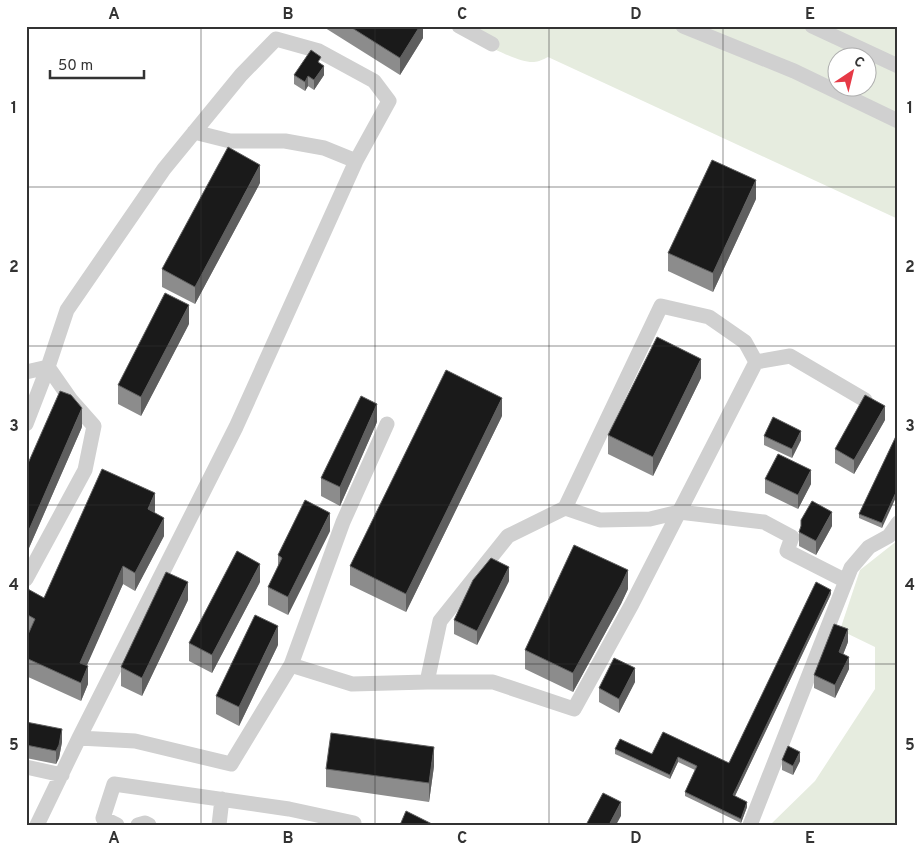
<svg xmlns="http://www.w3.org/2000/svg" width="924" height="851" viewBox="0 0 924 851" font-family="Overpass,sans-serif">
  <rect width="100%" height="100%" fill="#fff"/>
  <path fill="#e6ecdf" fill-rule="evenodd" d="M 452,26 L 898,26 L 898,219 L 548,57 C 544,59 538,62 534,62 C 517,64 468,35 452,26 ZM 836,58 L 866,58 L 866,88 L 836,88 Z
    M 898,540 L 898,825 L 770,825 L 815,781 L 875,689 L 875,647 L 840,630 L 860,570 Z"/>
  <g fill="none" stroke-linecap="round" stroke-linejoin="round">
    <path stroke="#d0d0d0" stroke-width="15" d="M 459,26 L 492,44
      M 683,26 L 794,71 L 898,121
      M 812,26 L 898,66
      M 194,132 L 230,141 L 285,141 L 324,148 L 356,161
      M 756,362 L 790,356 L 865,400
      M 26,372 L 48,367
      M 26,424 L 48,367 L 67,310 L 164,169 L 241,75 L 276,39 L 319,51 L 374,81 L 389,101 L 356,161 L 236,427 L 79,738 L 37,825
      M 565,508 L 600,520 L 650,519 L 679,512 L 764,522 L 792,537 L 787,551 L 846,581
      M 26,579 L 85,470 L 94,426 L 71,400 L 48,367
      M 291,665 L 352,684 L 427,682 L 493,682 L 574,709 L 632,604 L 756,362 L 745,342 L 709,317 L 661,306 L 565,508 L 508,536 L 440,621 L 427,682
      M 79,738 L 135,741 L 231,764 L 291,665 L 343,522 L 387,424
      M 26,767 L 62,775
      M 117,825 L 103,818 L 114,784 L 289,809 L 354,823 L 353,825
      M 138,825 L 145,823 L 149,825
      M 219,825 L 222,799
      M 750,825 L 851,568 L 869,547 L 889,536 L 898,523"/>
  </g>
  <path fill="#8c8c8c" d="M 322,26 L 423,26 L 423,38 L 400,75 Z
    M 321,64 L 324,75 L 314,90 L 308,86 L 305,91 L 294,84 L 294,75 Z
    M 260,183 L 195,304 L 162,287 L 162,269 Z
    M 756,199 L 713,292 L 668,271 L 668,253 Z
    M 189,324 L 141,416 L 118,404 L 118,385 Z
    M 701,378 L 653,476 L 608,454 L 608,435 Z
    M 502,416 L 406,612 L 350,585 L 350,566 Z
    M 885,420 L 854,474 L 835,463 L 835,449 Z
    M 377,422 L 340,506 L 321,496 L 321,478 Z
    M 82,427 L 29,548 L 26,547 L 26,468 Z
    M 898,432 L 882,528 L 859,518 L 859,514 Z
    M 764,436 L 801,440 L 792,458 L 764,445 Z
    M 765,479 L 811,484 L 798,509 L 765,493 Z
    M 155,511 L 155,513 L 164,536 L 135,591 L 123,584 L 86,666 L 88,684 L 81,701 L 26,676 L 26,639 L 29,633 L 26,632 L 26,588 L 44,598 Z
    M 832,526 L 816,555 L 799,546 L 799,532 Z
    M 330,531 L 288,615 L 268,605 L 268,587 L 278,567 L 278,555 Z
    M 509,581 L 477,645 L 454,634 L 454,620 Z
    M 260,582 L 212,673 L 189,661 L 189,643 Z
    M 628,589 L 621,604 L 573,692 L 525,669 L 525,650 Z
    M 831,594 L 735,796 L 747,807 L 741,823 L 685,796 L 685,792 L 695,770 L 678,762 L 670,779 L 615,754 L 615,749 L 729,763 Z
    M 188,600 L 142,696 L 121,686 L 121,667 Z
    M 848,642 L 843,654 L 849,669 L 835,698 L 814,688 L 814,675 Z
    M 278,645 L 239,726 L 216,714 L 216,696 Z
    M 635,682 L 619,713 L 599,702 L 599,688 Z
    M 26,722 L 62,742 L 59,758 L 56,764 L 26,758 Z
    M 782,760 L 800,761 L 793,775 L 782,770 Z
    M 434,766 L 429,802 L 326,787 L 326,769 Z"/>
  <path fill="#5f5f5f" d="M 420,26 L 423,26 L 423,38 L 400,75 L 400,58 Z
    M 324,66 L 324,75 L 314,90 L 314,80 Z
    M 308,76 L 308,86 L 305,91 L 305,82 Z
    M 260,165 L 260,183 L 195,304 L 195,287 Z
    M 756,180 L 756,199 L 713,292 L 713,273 Z
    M 189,305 L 189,324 L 141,416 L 141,397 Z
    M 701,359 L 701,378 L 653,476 L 653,457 Z
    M 502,398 L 502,416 L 406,612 L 406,594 Z
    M 377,404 L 377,422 L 340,506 L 340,487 Z
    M 885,406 L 885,420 L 854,474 L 854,460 Z
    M 82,408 L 82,427 L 29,548 L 29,530 Z
    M 801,431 L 801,440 L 792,458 L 792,449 Z
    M 811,470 L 811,484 L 798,509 L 798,495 Z
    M 898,488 L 898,493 L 882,528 L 882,523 Z
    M 155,493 L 155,511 L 148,527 L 148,509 Z
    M 832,512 L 832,526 L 816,555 L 816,541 Z
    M 330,513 L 330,531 L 288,615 L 288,597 Z
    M 164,518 L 164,536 L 135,591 L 135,573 Z
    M 260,564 L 260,582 L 212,673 L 212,655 Z
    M 123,566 L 123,584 L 80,681 L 80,663 Z
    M 509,567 L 509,581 L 477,645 L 477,631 Z
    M 628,570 L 628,589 L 621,604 L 573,692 L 573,673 Z
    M 188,582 L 188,600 L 142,696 L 142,678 Z
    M 831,590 L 831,594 L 733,800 L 733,795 Z
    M 278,626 L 278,645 L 239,726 L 239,707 Z
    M 848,629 L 848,642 L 839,665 L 839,652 Z
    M 849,657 L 849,669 L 835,698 L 835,685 Z
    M 88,666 L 88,684 L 81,701 L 81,683 Z
    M 635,668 L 635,682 L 619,713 L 619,699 Z
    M 62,729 L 62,742 L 59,758 L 56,764 L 56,751 Z
    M 434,747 L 434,766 L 429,802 L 429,783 Z
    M 800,752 L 800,761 L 793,775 L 793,766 Z
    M 678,757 L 678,762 L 670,779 L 670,775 Z
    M 621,802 L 621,816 L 616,825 L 609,825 Z
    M 747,802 L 747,807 L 741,823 L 741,819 Z"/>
  <path fill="#1a1a1a" stroke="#5f5f5f" d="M 349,26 L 420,26 L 400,58 Z
    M 311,50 L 321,57 L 318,62 L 324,66 L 314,80 L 308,76 L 305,82 L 294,75 Z
    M 228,147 L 260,165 L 195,287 L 162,269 Z
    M 712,160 L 756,180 L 713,273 L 668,253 Z
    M 165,293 L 189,305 L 141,397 L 118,385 Z
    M 657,337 L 701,359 L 653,457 L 608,435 Z
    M 446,370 L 502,398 L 406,594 L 350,566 Z
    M 60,391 L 71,395 L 82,408 L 29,530 L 26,528 L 26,468 Z
    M 865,395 L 885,406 L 854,460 L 835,449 Z
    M 361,396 L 377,404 L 340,487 L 321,478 Z
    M 773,417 L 801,431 L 792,449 L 764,436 Z
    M 898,432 L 898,488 L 882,523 L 859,514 Z
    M 778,454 L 811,470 L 798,495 L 765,479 Z
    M 102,469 L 155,493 L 148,509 L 164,518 L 135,573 L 123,566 L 80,663 L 88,666 L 81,683 L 26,658 L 26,639 L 35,619 L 26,614 L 26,588 L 44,598 Z
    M 305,500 L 330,513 L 288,597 L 268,587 L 282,558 L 278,555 Z
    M 812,501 L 832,512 L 816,541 L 799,532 L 801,526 L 801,520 Z
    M 574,545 L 628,570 L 621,585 L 573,673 L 525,650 Z
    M 237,551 L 260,564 L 212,655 L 189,643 Z
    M 491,558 L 509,567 L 477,631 L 454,620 L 473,580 Z
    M 166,572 L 188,582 L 142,678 L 121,667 Z
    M 816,582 L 831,590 L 733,795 L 747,802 L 741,819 L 685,792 L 697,766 L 678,757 L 670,775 L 615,749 L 620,739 L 652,754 L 663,732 L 729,763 Z
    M 255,615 L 278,626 L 239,707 L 216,696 Z
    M 834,624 L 848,629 L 839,652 L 849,657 L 835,685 L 814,675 Z
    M 614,658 L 635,668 L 619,699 L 599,688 Z
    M 26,722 L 62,729 L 59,745 L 56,751 L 26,745 Z
    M 331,733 L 434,747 L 429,783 L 326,769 Z
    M 788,746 L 800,752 L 793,766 L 782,760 Z
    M 603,793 L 621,802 L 609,825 L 586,825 Z
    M 406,811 L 434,825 L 400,825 Z"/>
  <path fill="none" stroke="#333" stroke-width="1" stroke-opacity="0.55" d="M 201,26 L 201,825M 375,26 L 375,825M 549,26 L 549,825M 723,26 L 723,825M 26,187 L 898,187M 26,346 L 898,346M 26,505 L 898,505M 26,664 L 898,664"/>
  <rect width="924" height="851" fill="none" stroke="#ffffff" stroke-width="55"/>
  <g transform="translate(852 72) rotate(35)"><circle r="24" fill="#ffffff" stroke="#adadad"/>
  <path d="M0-4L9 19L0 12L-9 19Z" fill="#e63946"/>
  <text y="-8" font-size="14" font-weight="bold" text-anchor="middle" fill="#333333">С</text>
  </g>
  <path d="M50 70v8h94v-8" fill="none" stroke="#333333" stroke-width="2.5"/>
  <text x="58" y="70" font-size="15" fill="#333333" stroke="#ffffff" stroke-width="4" paint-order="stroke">50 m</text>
  <rect x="28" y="28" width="868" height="796" fill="none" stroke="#333" stroke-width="2"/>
  <g font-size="16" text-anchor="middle" font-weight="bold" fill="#333">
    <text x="114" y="19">A</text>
    <text x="288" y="19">B</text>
    <text x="462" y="19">C</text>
    <text x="636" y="19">D</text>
    <text x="810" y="19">E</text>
    <text x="14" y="113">1</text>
    <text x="910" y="113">1</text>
    <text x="14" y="272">2</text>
    <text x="910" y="272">2</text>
    <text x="14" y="431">3</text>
    <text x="910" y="431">3</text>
    <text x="14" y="590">4</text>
    <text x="910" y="590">4</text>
    <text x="14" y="750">5</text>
    <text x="910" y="750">5</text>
    <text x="114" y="843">A</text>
    <text x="288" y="843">B</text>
    <text x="462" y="843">C</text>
    <text x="636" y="843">D</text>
    <text x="810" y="843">E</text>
  </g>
</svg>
